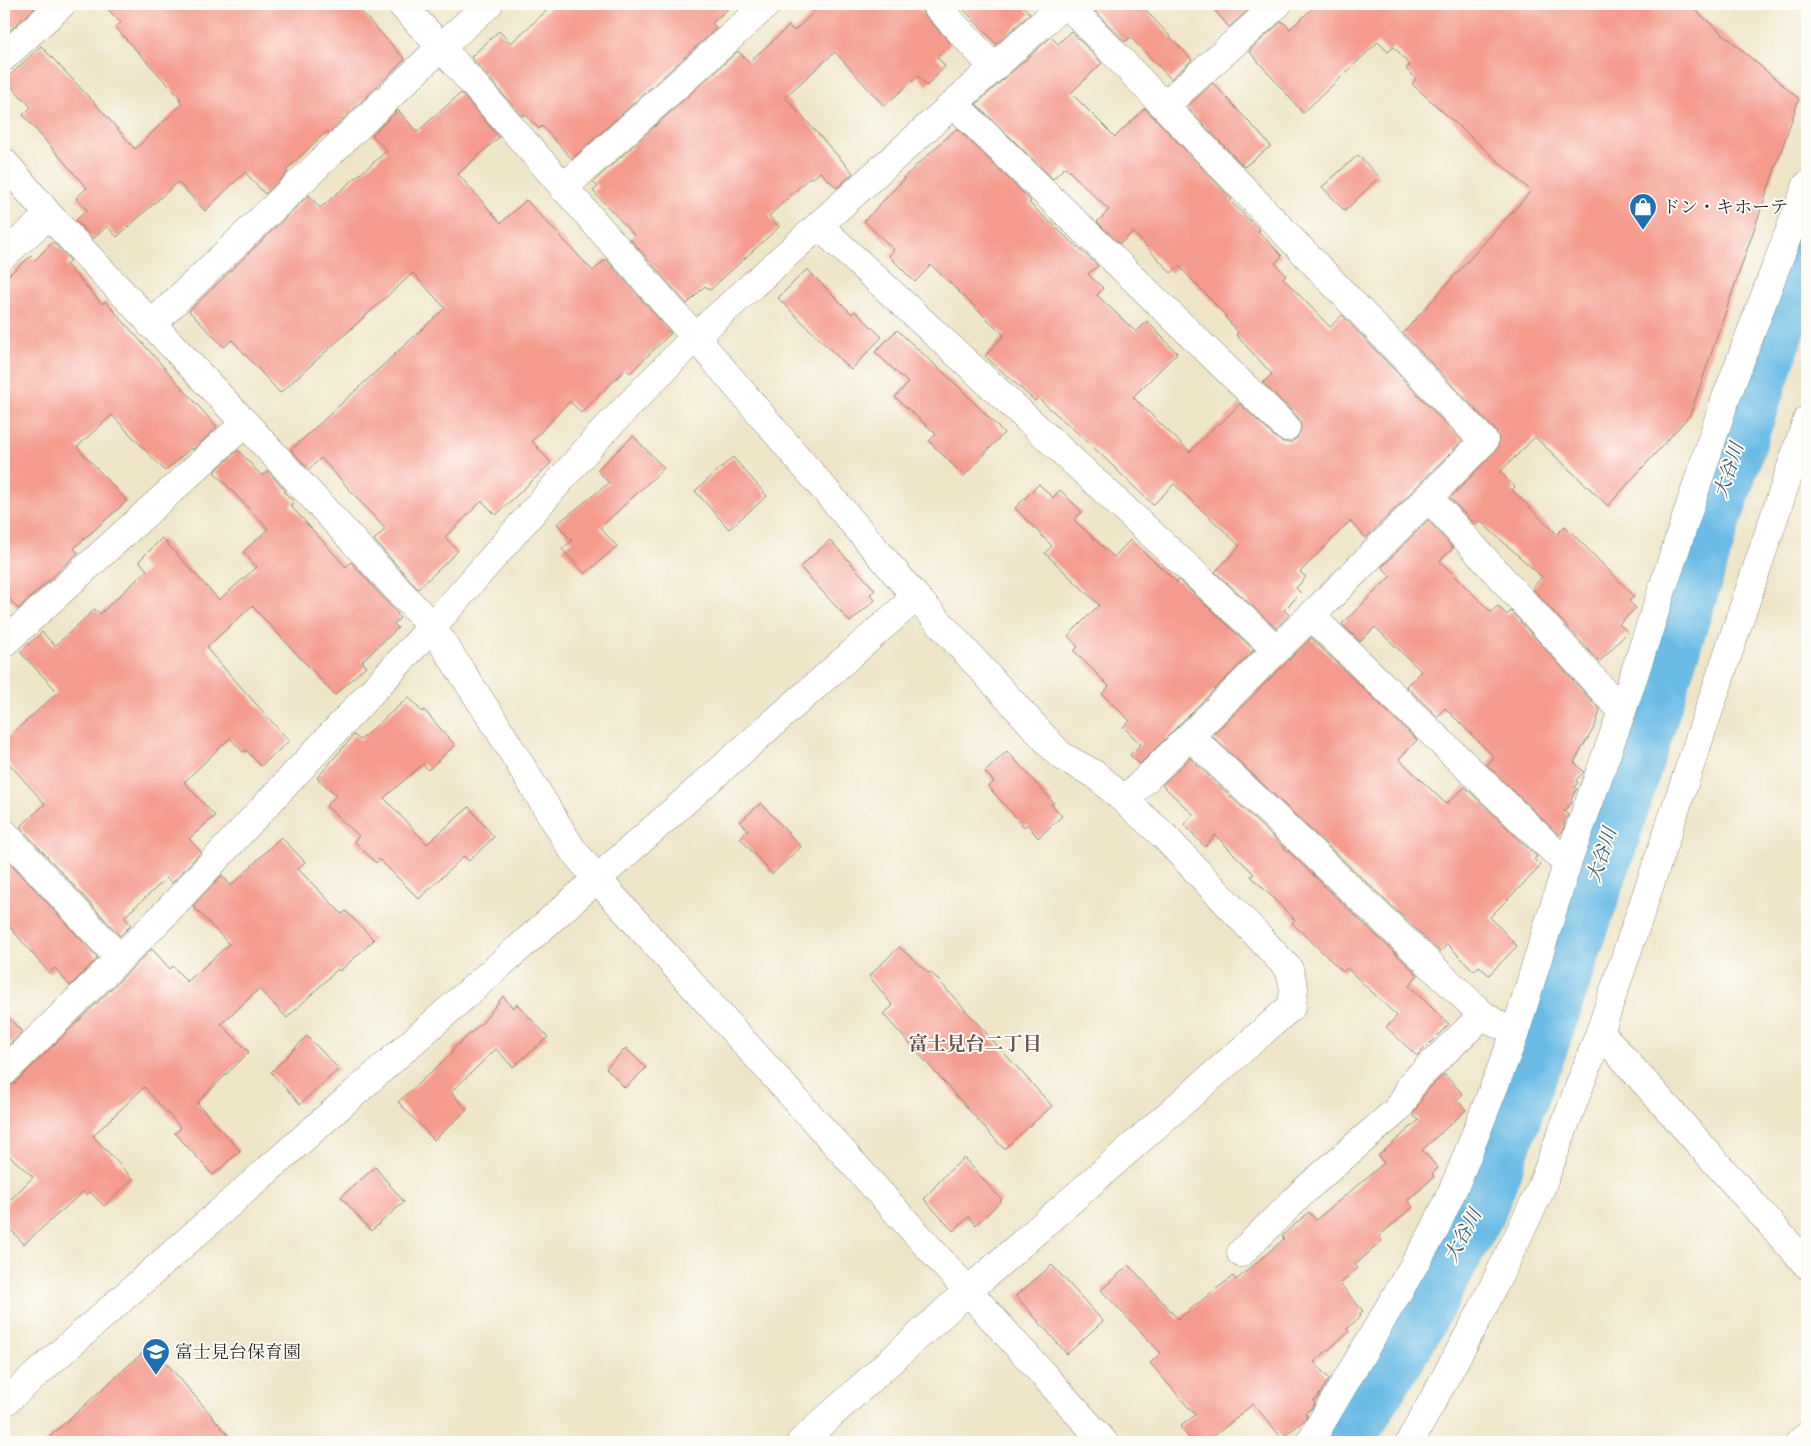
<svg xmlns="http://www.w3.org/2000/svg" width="1811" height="1446" viewBox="0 0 1811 1446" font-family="Cardo,'Noto Serif JP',serif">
  <rect width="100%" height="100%" fill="#fdfcf7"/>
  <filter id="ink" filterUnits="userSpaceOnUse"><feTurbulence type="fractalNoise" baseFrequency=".02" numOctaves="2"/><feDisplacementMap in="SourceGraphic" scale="10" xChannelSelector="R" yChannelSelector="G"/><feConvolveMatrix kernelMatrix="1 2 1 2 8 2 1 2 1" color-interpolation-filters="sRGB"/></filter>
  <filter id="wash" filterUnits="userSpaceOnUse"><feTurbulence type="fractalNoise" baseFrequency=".0096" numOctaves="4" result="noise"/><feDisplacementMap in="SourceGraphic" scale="20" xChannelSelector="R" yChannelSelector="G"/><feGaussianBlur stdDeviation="1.12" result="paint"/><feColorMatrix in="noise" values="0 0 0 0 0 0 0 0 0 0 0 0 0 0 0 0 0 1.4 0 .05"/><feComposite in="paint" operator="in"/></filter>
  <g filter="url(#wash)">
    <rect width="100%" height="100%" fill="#efe6c9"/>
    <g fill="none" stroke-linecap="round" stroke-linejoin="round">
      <path stroke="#6abce6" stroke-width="59" d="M 1343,1442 L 1413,1327 L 1477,1209 L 1540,1042 L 1608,843 L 1742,426 L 1792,282 L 1807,245"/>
    </g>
    <g id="blocks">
      <path fill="#f59b8e" d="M 4,4 L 39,4 L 4,36 Z
        M 103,4 L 354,4 L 405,59 L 329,133 L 327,131 L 286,170 L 288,172 L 265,194 L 245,172 L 205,211 L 178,182 L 117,237 L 107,226 L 93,239 L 76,220 L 87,210 L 76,198 L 87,188 L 23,115 L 31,107 L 5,80 L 41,46 L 103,112 L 135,149 L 182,104 L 179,100 L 181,99 L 115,27 L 121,23 Z
        M 554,4 L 733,4 L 712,23 L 717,28 L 572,159 L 542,126 L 539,129 L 525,114 L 522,116 L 471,57 L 499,31 L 511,43 Z
        M 822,4 L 915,4 L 951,44 L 937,57 L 945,66 L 927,86 L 918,76 L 884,106 L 835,52 L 785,97 L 853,173 L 837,188 L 820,172 L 812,179 L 810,177 L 769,216 L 779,227 L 710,290 L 705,286 L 687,304 L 630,239 L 634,235 L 593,191 L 598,187 L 593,182 L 738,51 L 749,62 L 789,26 L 794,31 Z
        M 959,4 L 1021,4 L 1030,14 L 996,44 Z
        M 1096,4 L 1140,4 L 1192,60 L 1171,79 L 1130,37 L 1125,42 L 1092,8 Z
        M 1209,4 L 1255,4 L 1229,27 Z
        M 1317,4 L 1688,4 L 1799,99 L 1690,415 L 1608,506 L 1535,437 L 1500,472 L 1515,487 L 1512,490 L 1557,534 L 1565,526 L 1634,596 L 1629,601 L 1636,608 L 1619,624 L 1628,632 L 1599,662 L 1532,588 L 1542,577 L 1480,521 L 1475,525 L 1450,498 L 1495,452 L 1499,445 L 1499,437 L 1495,430 L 1403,333 L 1531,191 L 1412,84 L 1416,79 L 1406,69 L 1410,65 L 1394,47 L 1388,52 L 1378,42 L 1303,113 L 1249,51 L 1282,21 L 1290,29 Z
        M 1071,31 L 1102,63 L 1071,93 L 1115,137 L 1145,108 L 1232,199 L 1230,201 L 1260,230 L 1258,231 L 1282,256 L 1275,263 L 1286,275 L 1283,278 L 1330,327 L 1342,315 L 1462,441 L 1366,538 L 1350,521 L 1300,572 L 1306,577 L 1296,588 L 1301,593 L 1284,610 L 1289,615 L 1276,628 L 1215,572 L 1240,546 L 1174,484 L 1153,505 L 1089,443 L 1038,398 L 1035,401 L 985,356 L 1004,335 L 931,265 L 915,282 L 889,256 L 894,250 L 864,221 L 904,179 L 903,178 L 957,128 L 1031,201 L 1029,203 L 1098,266 L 1088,274 L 1103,288 L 1097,295 L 1136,332 L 1147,321 L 1177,353 L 1133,397 L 1190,452 L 1218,423 L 1220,424 L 1240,404 L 1276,438 L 1283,442 L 1291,442 L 1297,438 L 1301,430 L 1301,422 L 1297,416 L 1263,383 L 1272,374 L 1236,335 L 1238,332 L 1225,317 L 1226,316 L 1179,266 L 1171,273 L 1133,232 L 1120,244 L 1097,222 L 1109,210 L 1065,167 L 1053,179 L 976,104 L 1051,37 L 1058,44 Z
        M 1213,83 L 1271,146 L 1244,167 L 1187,107 Z
        M 461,93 L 499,137 L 458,174 L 501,223 L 526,200 L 593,271 L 606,259 L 671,333 L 630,373 L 626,369 L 581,413 L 570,401 L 532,441 L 551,463 L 496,515 L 482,501 L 445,537 L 458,551 L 418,589 L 374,540 L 385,529 L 321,458 L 309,469 L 291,450 L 445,308 L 413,273 L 280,393 L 232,340 L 224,347 L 189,311 L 309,195 L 320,208 L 387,151 L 372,135 L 398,110 L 417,132 Z
        M 1358,155 L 1379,177 L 1345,211 L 1322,187 Z
        M 53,242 L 70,260 L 66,264 L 102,304 L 105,301 L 217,427 L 193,450 L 191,448 L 165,471 L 112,415 L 77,447 L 127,501 L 74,548 L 78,553 L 18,609 L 4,593 L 4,279 L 31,256 L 35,260 Z
        M 807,269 L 852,314 L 855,311 L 882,337 L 851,370 L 778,298 Z
        M 897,330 L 957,385 L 1004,433 L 964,476 L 929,441 L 936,434 L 895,397 L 908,383 L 875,352 Z
        M 633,436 L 664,468 L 600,528 L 617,546 L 585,574 L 562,549 L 572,541 L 557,524 L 609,483 L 597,470 Z
        M 238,450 L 262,476 L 268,471 L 285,490 L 284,492 L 294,502 L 290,505 L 346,567 L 351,562 L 398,614 L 397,615 L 400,618 L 394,624 L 398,628 L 362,661 L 366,666 L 335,695 L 252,606 L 207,647 L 209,649 L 208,650 L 289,741 L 261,766 L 246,750 L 243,752 L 230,738 L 184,782 L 215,816 L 189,839 L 201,852 L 172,883 L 167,878 L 124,917 L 131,925 L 120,936 L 20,827 L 45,804 L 4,758 L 4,741 L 57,693 L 54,690 L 55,689 L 20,652 L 42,632 L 55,646 L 95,609 L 100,614 L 147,570 L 139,561 L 162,538 L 219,600 L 257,567 L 243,552 L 268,529 L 214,472 Z
        M 733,457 L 767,496 L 729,529 L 695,491 Z
        M 1039,484 L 1053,498 L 1060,490 L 1082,512 L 1074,520 L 1114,557 L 1130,540 L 1177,582 L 1179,580 L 1254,650 L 1140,764 L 1130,755 L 1141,744 L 1123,727 L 1130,721 L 1102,694 L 1109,686 L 1074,651 L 1078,647 L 1068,636 L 1099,605 L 1045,553 L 1052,546 L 1015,508 Z
        M 1428,520 L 1453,548 L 1440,561 L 1491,612 L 1498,606 L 1507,615 L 1511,611 L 1600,710 L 1595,726 L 1574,762 L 1584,772 L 1576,780 L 1578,783 L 1574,787 L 1577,789 L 1571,799 L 1572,803 L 1564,811 L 1568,815 L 1564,822 L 1565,823 L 1562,832 L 1559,835 L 1487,765 L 1494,757 L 1445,708 L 1438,717 L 1406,686 L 1421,671 L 1375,627 L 1360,642 L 1342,624 L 1391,576 L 1382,567 Z
        M 830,540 L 875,590 L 870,594 L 875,600 L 850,622 L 800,567 Z
        M 1311,638 L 1417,740 L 1399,759 L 1446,804 L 1465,787 L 1537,857 L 1534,859 L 1541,866 L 1490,917 L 1517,946 L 1489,975 L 1479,966 L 1474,971 L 1447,944 L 1440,952 L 1212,736 Z
        M 409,697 L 422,712 L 424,710 L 455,745 L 428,770 L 423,764 L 384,798 L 427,844 L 469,807 L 494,837 L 469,861 L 464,856 L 419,899 L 379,859 L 376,863 L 354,841 L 359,836 L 326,806 L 336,795 L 317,778 L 354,735 L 360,740 Z
        M 1007,751 L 1054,803 L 1051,804 L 1062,816 L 1038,838 L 1027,824 L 1024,827 L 988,786 L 994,782 L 985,772 Z
        M 1190,758 L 1418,975 L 1409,986 L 1449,1024 L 1417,1056 L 1386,1027 L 1397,1016 L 1347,968 L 1343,972 L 1292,923 L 1295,920 L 1251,876 L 1254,874 L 1215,835 L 1205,847 L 1184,824 L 1194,815 L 1162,785 Z
        M 761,803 L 801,847 L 772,874 L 740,838 L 748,830 L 740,822 Z
        M 281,837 L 305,862 L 298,869 L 342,914 L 346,911 L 374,940 L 340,971 L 338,969 L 287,1018 L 259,989 L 221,1024 L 249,1052 L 197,1103 L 240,1151 L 213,1175 L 175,1133 L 181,1128 L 144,1087 L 93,1136 L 133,1179 L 104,1206 L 90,1192 L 86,1195 L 83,1192 L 24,1244 L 4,1222 L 4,1206 L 33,1177 L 4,1151 L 4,1087 L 8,1087 L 15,1083 L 152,949 L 170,969 L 173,966 L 187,982 L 229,944 L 193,906 L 222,875 L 231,886 Z
        M 4,856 L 98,958 L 70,986 L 55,968 L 49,973 L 4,920 Z
        M 899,947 L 929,973 L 931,972 L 1052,1106 L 1004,1149 L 883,1014 L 893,1006 L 869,976 Z
        M 503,996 L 513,1008 L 517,1004 L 548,1037 L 513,1067 L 496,1049 L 451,1092 L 467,1110 L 434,1140 L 398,1102 L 453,1052 L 452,1050 L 483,1022 Z
        M 4,1013 L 22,1032 L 4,1050 Z
        M 307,1036 L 339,1069 L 300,1104 L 271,1072 Z
        M 626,1048 L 646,1068 L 625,1088 L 606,1068 Z
        M 1444,1074 L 1463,1094 L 1457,1100 L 1466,1110 L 1422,1150 L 1438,1168 L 1432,1174 L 1434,1177 L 1408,1200 L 1413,1207 L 1379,1236 L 1382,1241 L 1355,1265 L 1358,1268 L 1340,1284 L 1363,1311 L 1359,1314 L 1361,1316 L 1347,1329 L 1349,1332 L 1314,1362 L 1329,1379 L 1318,1397 L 1313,1401 L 1315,1403 L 1312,1408 L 1305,1413 L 1307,1416 L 1306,1419 L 1282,1438 L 1253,1404 L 1207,1442 L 1192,1442 L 1180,1427 L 1195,1415 L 1150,1363 L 1161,1353 L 1101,1290 L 1129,1265 L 1178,1319 L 1233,1276 L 1236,1280 L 1284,1239 L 1282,1236 L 1309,1212 L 1316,1220 L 1384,1163 L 1378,1156 L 1419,1120 L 1413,1115 L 1425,1093 Z
        M 964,1158 L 1002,1200 L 976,1225 L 969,1217 L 953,1231 L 924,1199 L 945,1175 Z
        M 375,1167 L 404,1202 L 371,1231 L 341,1197 Z
        M 1052,1265 L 1103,1321 L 1067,1354 L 1016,1296 Z
        M 151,1345 L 234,1442 L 44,1442 Z"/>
    </g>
  </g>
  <g filter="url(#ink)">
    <use href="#blocks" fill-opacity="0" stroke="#8d887a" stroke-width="1"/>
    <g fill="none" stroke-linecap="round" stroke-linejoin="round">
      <defs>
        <path id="minor" d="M 401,4 L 441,47 L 695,337 L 916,597 L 1060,755 L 1096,775 L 1163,835 L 1289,969 L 1294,988 L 1292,1006 L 969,1290
          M 935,4 L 994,68
          M 1067,4 L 1484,441 L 1343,584 L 1125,800
          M 4,57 L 62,4
          M 954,104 L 1286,427
          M 1164,106 L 1278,4
          M 4,162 L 49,215 L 245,423 L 432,627 L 493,720 L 572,849 L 597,879
          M 563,188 L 767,4
          M 819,226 L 1277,650
          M 4,255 L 49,215
          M 151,325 L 441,47 L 489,4
          M 1429,498 L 1622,711
          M 1311,616 L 1567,864
          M 4,643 L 245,423
          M 1190,736 L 1483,1015
          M 4,833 L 119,958
          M 4,1072 L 158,921 L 432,627 L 599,436 L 695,337 L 1064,4
          M 1241,1253 L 1306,1189 L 1397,1110 C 1405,1101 1407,1091 1413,1082 L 1483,1015 L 1497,1024
          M 4,1403 L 916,597
          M 1310,1442 L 1434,1231 L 1459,1176 L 1514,1036 L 1567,864 L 1622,711 L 1723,406 L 1807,185
          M 1410,1442 L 1481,1312 L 1539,1193 L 1600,1032 L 1807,1265"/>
        <path id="tertiary" d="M 597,879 L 1104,1442
          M 1600,1032 L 1807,420
          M 801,1442 L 969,1290
          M 1800,1442 L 1807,1436"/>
      </defs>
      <use href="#minor" stroke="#8d887a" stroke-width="29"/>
      <use href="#tertiary" stroke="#8d887a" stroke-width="29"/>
      <use href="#minor" stroke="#fff" stroke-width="28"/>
      <use href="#tertiary" stroke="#fff" stroke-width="28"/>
    </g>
  </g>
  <defs>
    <symbol id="shop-pin" viewBox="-11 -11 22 30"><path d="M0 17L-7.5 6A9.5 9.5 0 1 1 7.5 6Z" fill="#1f6fb2" stroke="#fdfcf7"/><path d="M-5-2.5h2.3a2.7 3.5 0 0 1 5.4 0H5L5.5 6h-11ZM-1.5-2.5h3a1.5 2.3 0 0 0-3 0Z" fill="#fff"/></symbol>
    <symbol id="school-pin" viewBox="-11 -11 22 30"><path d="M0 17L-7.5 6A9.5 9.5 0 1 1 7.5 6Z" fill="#1f6fb2" stroke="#fdfcf7"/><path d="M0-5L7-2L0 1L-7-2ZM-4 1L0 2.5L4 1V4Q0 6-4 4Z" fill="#fff"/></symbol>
  </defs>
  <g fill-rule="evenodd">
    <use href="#shop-pin" x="1627" y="191" width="32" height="43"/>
    <use href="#school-pin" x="140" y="1336" width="32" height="43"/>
  </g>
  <g text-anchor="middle" stroke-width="4" stroke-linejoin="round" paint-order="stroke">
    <g font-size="18" fill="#2b2b2b" stroke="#fdfcf7" text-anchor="start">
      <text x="1662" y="213">ドン・キホーテ</text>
      <text x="175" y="1358">富士見台保育園</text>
    </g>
    <g font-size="19" font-style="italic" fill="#415e6c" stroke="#fdfcf7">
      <text transform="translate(1728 470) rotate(-72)" y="7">大谷川</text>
      <text transform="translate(1601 855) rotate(-72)" y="7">大谷川</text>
      <text transform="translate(1462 1235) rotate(-62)" y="7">大谷川</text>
    </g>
    <g font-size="19" font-weight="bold" fill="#72524e" stroke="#fdfcf7">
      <text x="975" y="1050">富士見台二丁目</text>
    </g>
  </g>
  <rect width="1811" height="1446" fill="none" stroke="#fdfcf7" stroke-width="20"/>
</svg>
